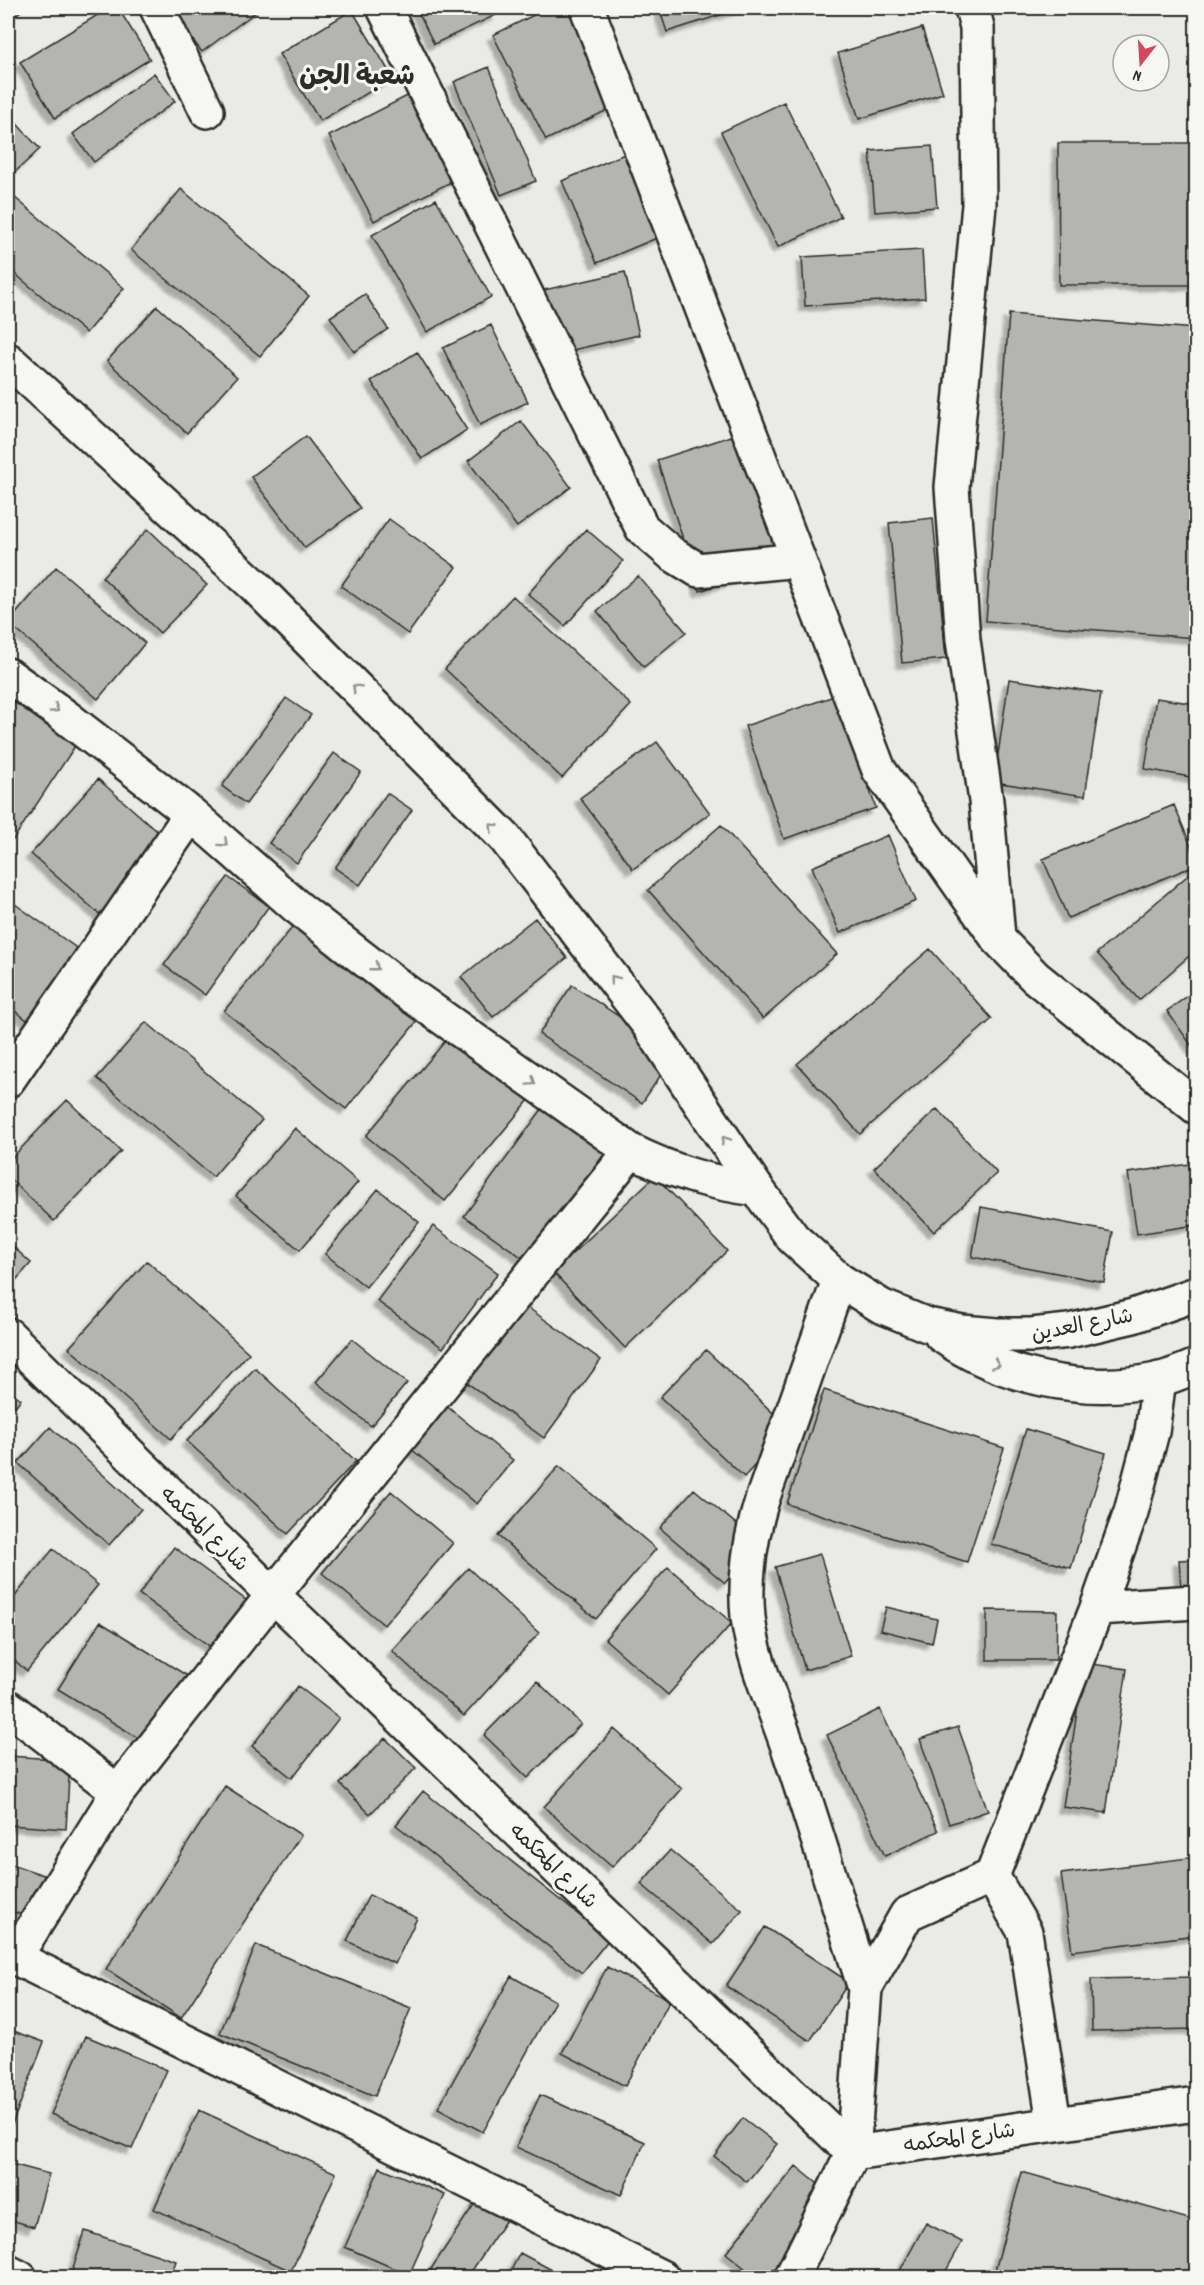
<svg xmlns="http://www.w3.org/2000/svg" width="1204" height="2285" viewBox="0 0 1204 2285" font-family="Dekko,'Playpen Sans Arabic',sans-serif">
  <defs>
    <filter id="shadow"><feDropShadow dx="-5.5" dy="5.5" stdDeviation="1.5" flood-color="#0004"/></filter>
  </defs>
  <rect width="100%" height="100%" fill="#eaeae6"/>
  <filter id="ink" filterUnits="userSpaceOnUse"><feTurbulence type="fractalNoise" baseFrequency=".0167" numOctaves="2"/><feDisplacementMap in="SourceGraphic" scale="12" xChannelSelector="R" yChannelSelector="G"/><feConvolveMatrix kernelMatrix="1 2 1 2 8 2 1 2 1" color-interpolation-filters="sRGB"/></filter>
  <g filter="url(#ink)">
    <path fill="#b4b4b1" stroke="#2b2b2b" stroke-width="1.5" filter="url(#shadow)" d="M 8,8 L 24,8 L 8,22 Z
      M 109,8 L 118,8 L 150,59 L 55,118 L 20,62 Z
      M 168,8 L 261,8 L 202,52 Z
      M 416,8 L 495,8 L 498,14 L 434,44 Z
      M 548,8 L 568,8 L 618,105 L 546,140 L 493,35 Z
      M 659,8 L 742,8 L 667,32 Z
      M 352,10 L 393,78 L 320,121 L 279,54 Z
      M 922,28 L 943,93 L 859,119 L 838,53 Z
      M 489,67 L 536,181 L 501,195 L 454,82 Z
      M 154,73 L 175,101 L 94,162 L 73,134 Z
      M 413,93 L 457,179 L 374,221 L 329,136 Z
      M 784,102 L 841,217 L 778,247 L 721,132 Z
      M 8,114 L 40,149 L 13,174 L 8,169 Z
      M 1058,143 L 1196,143 L 1196,285 L 1059,285 Z
      M 932,146 L 937,207 L 875,212 L 870,151 Z
      M 629,152 L 664,235 L 597,263 L 562,181 Z
      M 181,189 L 309,296 L 260,356 L 131,250 Z
      M 8,192 L 124,288 L 86,333 L 8,268 Z
      M 436,199 L 491,297 L 427,332 L 372,235 Z
      M 922,250 L 925,298 L 805,306 L 802,257 Z
      M 625,272 L 639,335 L 550,355 L 535,292 Z
      M 365,294 L 388,329 L 354,352 L 330,317 Z
      M 157,306 L 237,377 L 187,433 L 107,361 Z
      M 1009,314 L 1196,329 L 1196,638 L 986,621 Z
      M 491,325 L 528,402 L 480,425 L 443,348 Z
      M 417,352 L 467,430 L 422,459 L 371,381 Z
      M 521,421 L 571,487 L 517,527 L 468,461 Z
      M 747,431 L 789,562 L 700,591 L 657,460 Z
      M 306,436 L 360,508 L 305,548 L 251,477 Z
      M 933,518 L 946,659 L 902,663 L 889,523 Z
      M 389,519 L 456,567 L 408,634 L 341,586 Z
      M 148,529 L 207,585 L 160,633 L 102,577 Z
      M 586,529 L 623,561 L 565,626 L 528,594 Z
      M 56,567 L 145,643 L 98,699 L 8,623 Z
      M 638,576 L 686,632 L 644,667 L 597,611 Z
      M 513,596 L 631,705 L 562,778 L 445,669 Z
      M 1009,679 L 1101,693 L 1085,796 L 994,782 Z
      M 837,695 L 876,808 L 784,839 L 745,726 Z
      M 14,697 L 79,740 L 13,840 L 8,836 L 8,707 Z
      M 286,698 L 311,715 L 246,804 L 222,786 Z
      M 1156,698 L 1196,704 L 1196,778 L 1145,769 Z
      M 657,742 L 710,813 L 633,869 L 580,798 Z
      M 334,753 L 361,772 L 297,863 L 269,843 Z
      M 98,779 L 173,845 L 106,920 L 31,854 Z
      M 387,793 L 412,810 L 360,885 L 335,868 Z
      M 1174,805 L 1196,858 L 1196,865 L 1068,918 L 1043,859 Z
      M 721,825 L 837,954 L 763,1019 L 648,890 Z
      M 888,835 L 916,901 L 840,933 L 812,867 Z
      M 1193,871 L 1196,874 L 1196,950 L 1139,1000 L 1097,953 Z
      M 228,877 L 269,906 L 205,995 L 164,965 Z
      M 8,899 L 103,967 L 53,1039 L 8,1006 Z
      M 300,918 L 422,1015 L 346,1109 L 224,1011 Z
      M 535,918 L 567,958 L 493,1017 L 461,977 Z
      M 930,949 L 992,1019 L 860,1134 L 797,1064 Z
      M 572,985 L 675,1054 L 642,1103 L 539,1034 Z
      M 1196,990 L 1196,1052 L 1167,1011 Z
      M 146,1022 L 262,1120 L 213,1177 L 97,1078 Z
      M 451,1034 L 529,1100 L 445,1201 L 366,1136 Z
      M 67,1100 L 121,1151 L 54,1221 L 8,1177 L 8,1162 Z
      M 545,1105 L 607,1150 L 527,1261 L 464,1216 Z
      M 937,1109 L 997,1173 L 934,1232 L 874,1168 Z
      M 295,1128 L 358,1182 L 300,1250 L 236,1196 Z
      M 1196,1163 L 1196,1225 L 1137,1234 L 1128,1173 Z
      M 655,1176 L 727,1251 L 625,1348 L 553,1272 Z
      M 378,1189 L 419,1222 L 366,1287 L 325,1254 Z
      M 981,1207 L 1113,1232 L 1104,1282 L 972,1257 Z
      M 433,1226 L 498,1273 L 443,1348 L 377,1301 Z
      M 8,1242 L 31,1263 L 8,1289 Z
      M 147,1261 L 249,1353 L 171,1439 L 69,1348 Z
      M 523,1304 L 601,1360 L 544,1438 L 466,1382 Z
      M 352,1339 L 407,1383 L 371,1426 L 316,1382 Z
      M 706,1350 L 789,1428 L 744,1477 L 660,1397 Z
      M 255,1368 L 356,1461 L 288,1534 L 187,1441 Z
      M 8,1389 L 21,1399 L 8,1415 Z
      M 824,1390 L 1004,1448 L 967,1562 L 787,1504 Z
      M 439,1400 L 513,1460 L 477,1504 L 404,1443 Z
      M 50,1427 L 141,1509 L 109,1545 L 18,1463 Z
      M 1026,1429 L 1106,1453 L 1071,1568 L 991,1544 Z
      M 559,1466 L 656,1549 L 596,1619 L 498,1536 Z
      M 694,1489 L 759,1543 L 725,1583 L 660,1528 Z
      M 391,1491 L 453,1543 L 384,1625 L 322,1573 Z
      M 174,1547 L 273,1620 L 238,1667 L 139,1594 Z
      M 53,1549 L 98,1585 L 27,1671 L 8,1655 L 8,1605 Z
      M 820,1554 L 851,1656 L 805,1670 L 775,1567 Z
      M 1196,1559 L 1196,1588 L 1181,1589 L 1179,1560 Z
      M 668,1567 L 732,1623 L 668,1695 L 605,1639 Z
      M 468,1568 L 539,1633 L 464,1716 L 392,1651 Z
      M 886,1607 L 937,1619 L 932,1643 L 880,1630 Z
      M 987,1610 L 1057,1611 L 1056,1660 L 987,1660 Z
      M 100,1622 L 194,1680 L 153,1747 L 58,1689 Z
      M 1084,1663 L 1127,1669 L 1106,1813 L 1063,1807 Z
      M 537,1681 L 581,1724 L 528,1778 L 484,1735 Z
      M 298,1686 L 339,1718 L 292,1778 L 252,1746 Z
      M 880,1709 L 938,1831 L 885,1856 L 827,1735 Z
      M 958,1727 L 988,1811 L 949,1824 L 920,1739 Z
      M 614,1729 L 682,1789 L 612,1867 L 544,1807 Z
      M 385,1738 L 416,1768 L 370,1814 L 340,1784 Z
      M 8,1756 L 70,1760 L 66,1829 L 8,1825 Z
      M 225,1786 L 301,1835 L 181,2018 L 106,1969 Z
      M 423,1791 L 609,1939 L 582,1973 L 396,1825 Z
      M 670,1850 L 742,1910 L 713,1944 L 641,1884 Z
      M 1196,1857 L 1196,1935 L 1072,1951 L 1061,1874 Z
      M 8,1863 L 58,1880 L 44,1922 L 8,1910 Z
      M 369,1895 L 417,1918 L 395,1964 L 347,1941 Z
      M 765,1927 L 849,1982 L 810,2041 L 726,1986 Z
      M 256,1945 L 411,2008 L 375,2096 L 220,2033 Z
      M 607,1967 L 670,2000 L 625,2086 L 562,2053 Z
      M 511,1976 L 555,2001 L 483,2132 L 438,2108 Z
      M 1196,1977 L 1196,2029 L 1092,2031 L 1091,1979 Z
      M 8,2029 L 44,2042 L 11,2127 L 8,2126 Z
      M 86,2036 L 167,2070 L 132,2149 L 51,2114 Z
      M 540,2095 L 645,2142 L 621,2195 L 516,2147 Z
      M 199,2110 L 336,2173 L 291,2271 L 154,2209 Z
      M 743,2118 L 777,2144 L 747,2182 L 714,2156 Z
      M 8,2163 L 49,2174 L 34,2227 L 8,2219 Z
      M 796,2166 L 838,2200 L 775,2278 L 757,2278 L 726,2253 Z
      M 380,2167 L 445,2195 L 409,2275 L 345,2247 Z
      M 1022,2172 L 1196,2221 L 1196,2252 L 1189,2278 L 993,2278 Z
      M 483,2191 L 512,2211 L 467,2278 L 425,2278 Z
      M 926,2223 L 962,2242 L 942,2278 L 896,2278 Z
      M 85,2231 L 176,2261 L 170,2278 L 70,2278 Z
      M 520,2253 L 567,2278 L 507,2278 Z"/>
    <g fill="none" stroke-linecap="round" stroke-linejoin="round">
      <defs>
        <path id="minor" d="M 157,8 L 207,111
          M 384,8 L 642,528 L 672,554 L 698,570 L 798,560
          M 587,8 L 879,770 L 998,939 L 1035,977 L 1196,1107
          M 972,8 L 977,27 L 979,205 L 952,487 L 963,640 L 986,801 L 998,937
          M 8,675 L 66,717 L 191,814 L 297,907 L 405,991 L 631,1151 C 674,1172 710,1183 757,1189
          M 8,1080 L 191,814
          M 839,1280 L 762,1500 C 750,1539 744,1576 748,1617 C 753,1662 776,1710 790,1753 C 816,1831 840,1910 865,1988
          M 8,1335 L 273,1595 L 853,2153 L 1196,2104
          M 1097,1608 L 1196,1602
          M 8,1707 L 118,1792
          M 992,1876 L 1025,1932 L 1054,2123
          M 8,1954 L 663,2278
          M 15,1957 L 118,1792 L 273,1595 L 631,1151
          M 8,2272 L 20,2278
          M 791,2278 L 853,2153 L 865,1988 L 907,1914 L 992,1876 L 1097,1608 L 1131,1512 L 1152,1432 L 1159,1379"/>
        <path id="primary" d="M 8,360 L 254,585 L 505,838 L 648,1024 L 757,1189 L 793,1238 L 839,1280 L 881,1306 L 927,1325 L 962,1332 L 997,1335 L 1032,1335 L 1069,1331 L 1133,1316 L 1196,1294
          M 941,1335 C 1002,1378 1083,1395 1157,1380 C 1170,1377 1184,1371 1196,1366"/>
      </defs>
      <use href="#minor" stroke="#2b2b2b" stroke-width="38"/>
      <use href="#primary" stroke="#2b2b2b" stroke-width="38"/>
      <use href="#minor" stroke="#f6f6f2" stroke-width="33"/>
      <use href="#primary" stroke="#f6f6f2" stroke-width="33"/>
    </g>
    <defs><path id="oneway-chevron" d="M-2-3.5L2.5 0L-2 3.5" fill="none" stroke-width="1.6" stroke-linecap="round" stroke-linejoin="round" transform="scale(1.5)"/></defs>
    <g stroke="#90908e">
      <use href="#oneway-chevron" transform="translate(356 688) rotate(-135)"/>
      <use href="#oneway-chevron" transform="translate(55 709) rotate(35)"/>
      <use href="#oneway-chevron" transform="translate(493 827) rotate(-135)"/>
      <use href="#oneway-chevron" transform="translate(224 843) rotate(42)"/>
      <use href="#oneway-chevron" transform="translate(375 967) rotate(38)"/>
      <use href="#oneway-chevron" transform="translate(614 979) rotate(-128)"/>
      <use href="#oneway-chevron" transform="translate(532 1082) rotate(35)"/>
      <use href="#oneway-chevron" transform="translate(725 1140) rotate(-123)"/>
      <use href="#oneway-chevron" transform="translate(996 1364) rotate(20)"/>
    </g>
  </g>
  <g text-anchor="middle" stroke-width="6" stroke-linejoin="round" paint-order="stroke">
    <g font-size="21" fill="#2b2b2b" stroke="#f6f6f2">
      <text transform="translate(1082 1324) rotate(-11)" y="7">شارع العدين</text>
      <text transform="translate(205 1528) rotate(44)" y="7">شارع المحكمه</text>
      <text transform="translate(554 1865) rotate(44)" y="7">شارع المحكمه</text>
      <text transform="translate(959 2137) rotate(-8)" y="7">شارع المحكمه</text>
    </g>
    <g font-size="27" font-weight="bold" fill="#2b2b2b" stroke="#f6f6f2">
      <text x="357" y="84">شعبة الجن</text>
    </g>
  </g>
  <rect width="1204" height="2285" fill="none" stroke="#f6f6f2" stroke-width="30"/>
  <rect x="15" y="15" width="1174" height="2255" fill="none" stroke="#2b2b2b" stroke-width="2" filter="url(#ink)"/>
  <g transform="translate(1141 63) rotate(197)"><circle r="28" fill="#f6f6f2" stroke="#a5a5a2" stroke-width="1.5"/>
  <path d="M0-4.5L10 22L0 15L-10 22Z" fill="#d1495b"/>
  <text y="-9" font-size="16" font-weight="bold" text-anchor="middle" fill="#2b2b2b">N</text>
  </g>
</svg>
